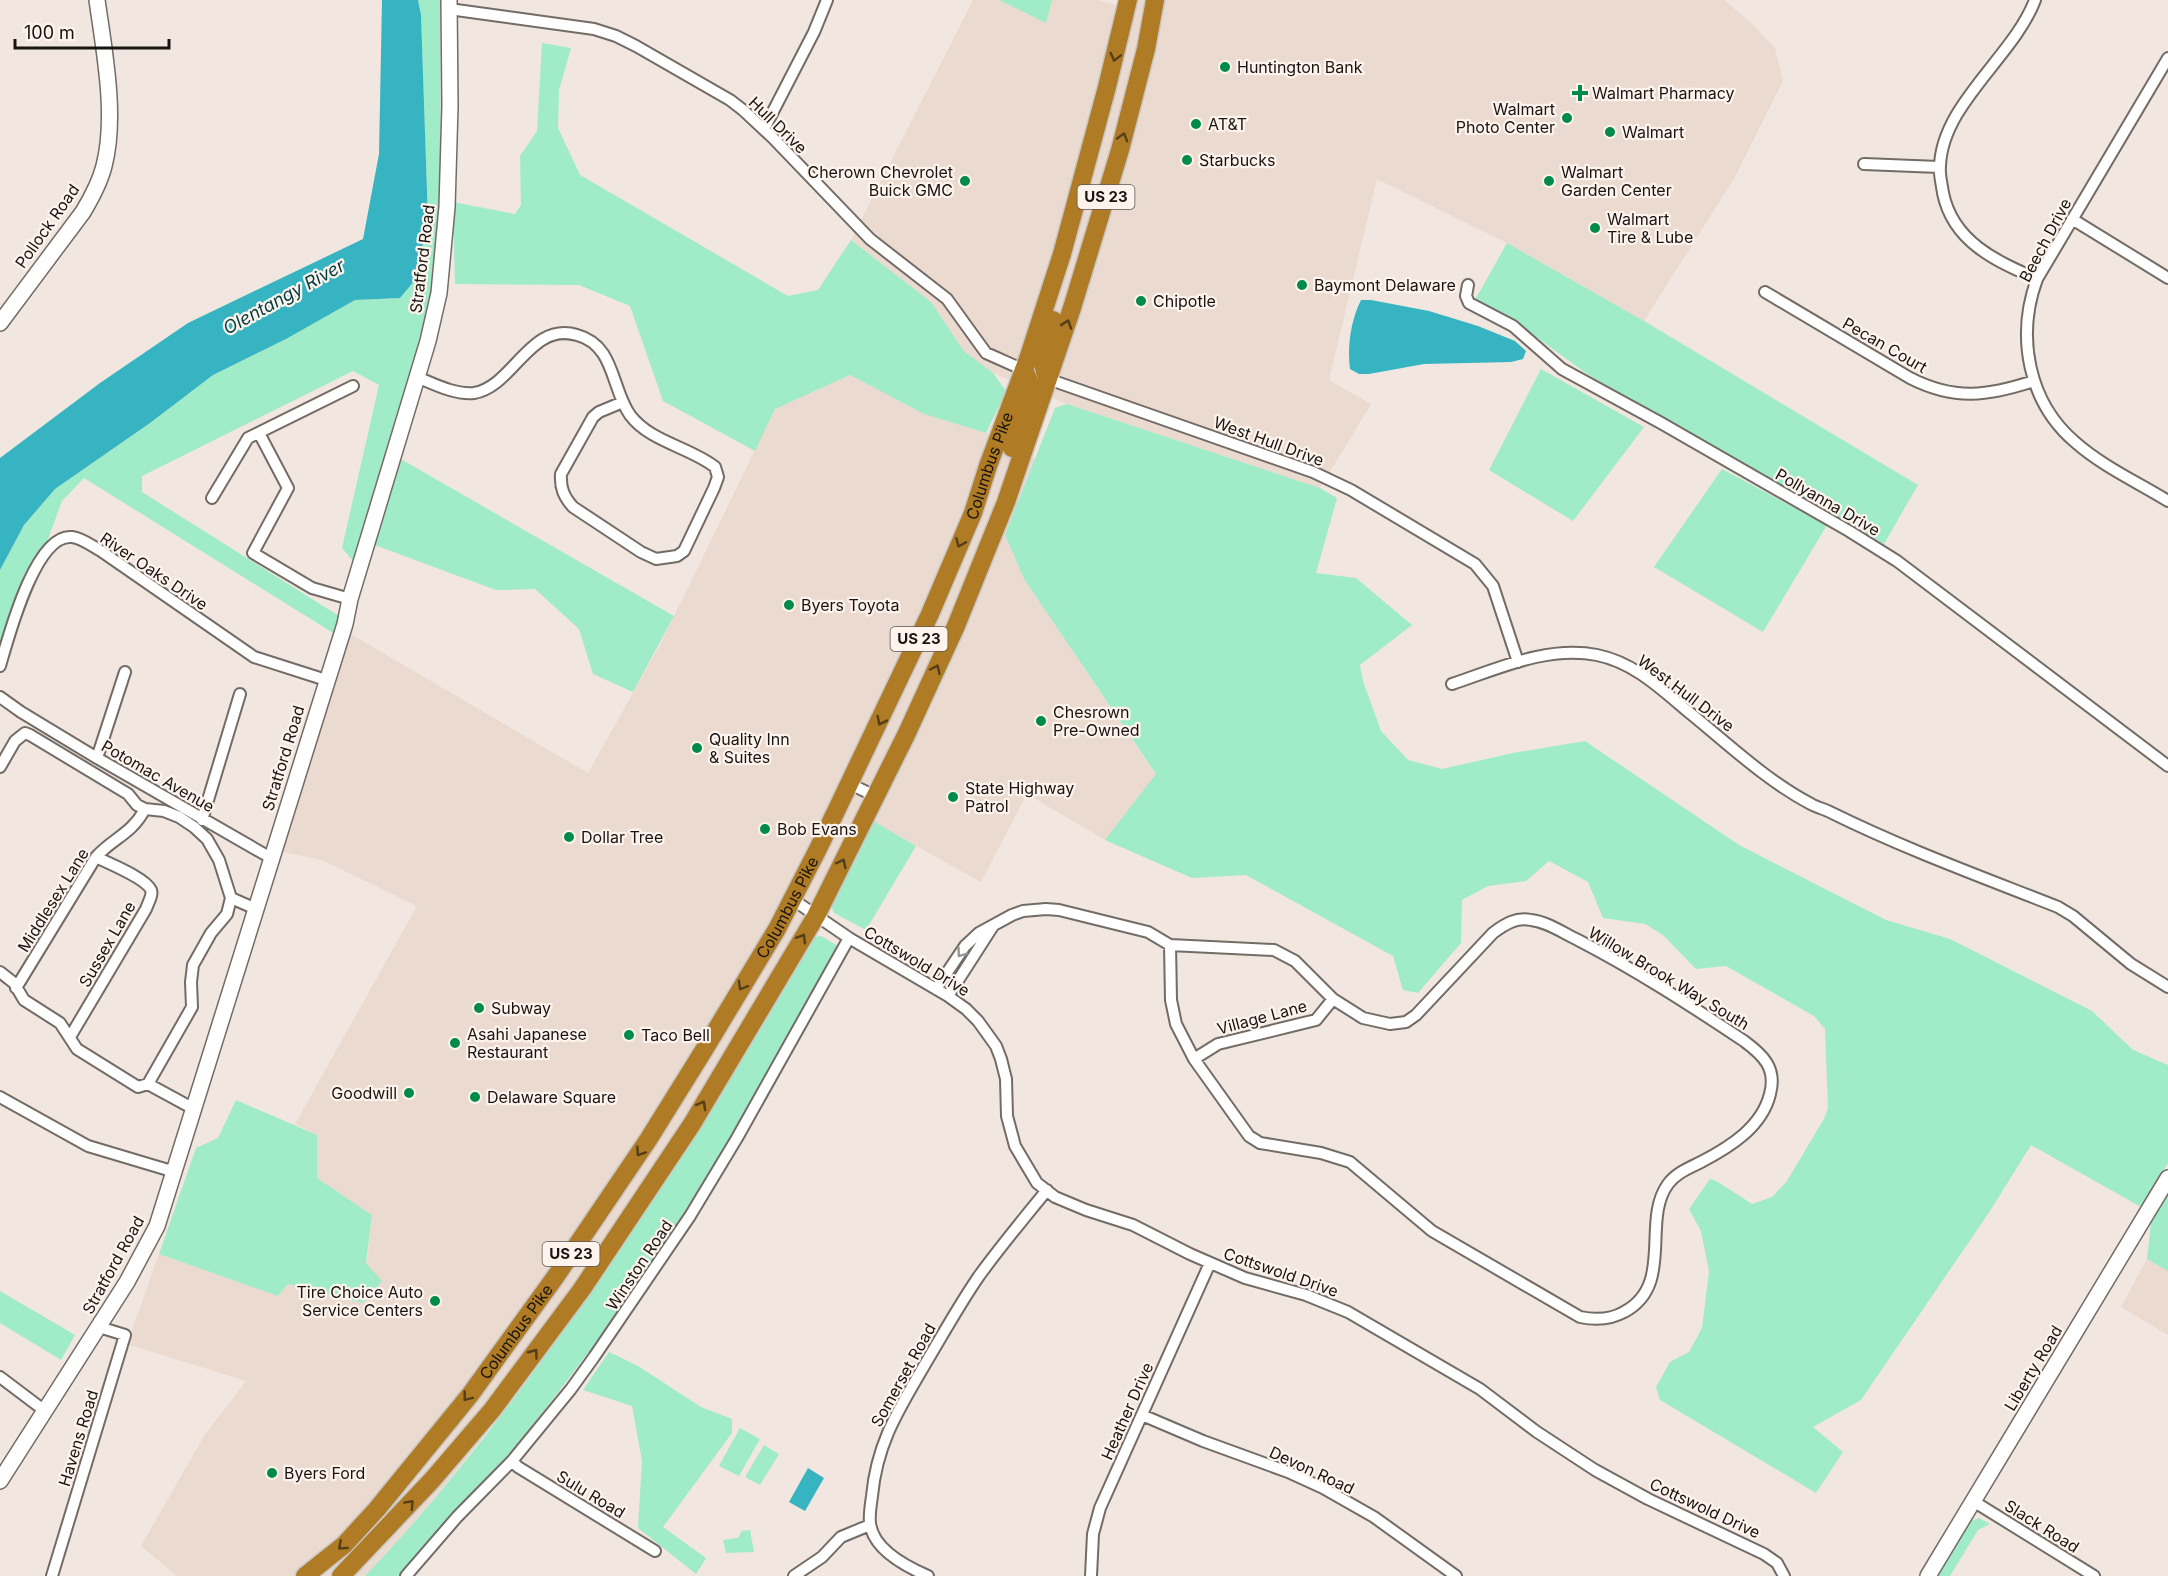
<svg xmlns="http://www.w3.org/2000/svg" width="2168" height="1576" viewBox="0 0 2168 1576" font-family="Inter,sans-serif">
  <rect width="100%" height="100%" fill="#f1e7e0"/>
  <path fill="#ebdacf" d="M 973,0 L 999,0 L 1046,23 L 1052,0 L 1097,0 L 1118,5 L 1120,0 L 1724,0 L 1750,22 L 1775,48 L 1783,81 L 1735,177 L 1644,321 L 1507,243 L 1377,179 L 1329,380 L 1371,404 L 1320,488 L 1067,404 L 993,373 L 964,351 L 931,302 L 851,240 Z
    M 850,375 L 924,414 L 986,433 L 1036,459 L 1005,535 L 1024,579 L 1156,775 L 1105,840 L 1027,794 L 981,882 L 873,822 L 831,906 L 781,997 L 693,1141 L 556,1343 L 457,1471 L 394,1546 L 365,1576 L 177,1576 L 141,1546 L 204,1436 L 246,1381 L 127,1344 L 159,1254 L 278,1296 L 288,1284 L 363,1303 L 372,1215 L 317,1178 L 317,1135 L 295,1124 L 417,906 L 322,860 L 279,851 L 347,632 L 588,773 L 661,643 L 775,409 Z
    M 2147,1259 L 2168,1271 L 2168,1335 L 2121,1307 Z"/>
  <path fill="#a0ebc8" d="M 418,0 L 440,0 L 441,199 L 431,291 L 419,353 L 354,562 L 342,548 L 379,385 L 353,371 L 142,476 L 142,492 L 339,616 L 335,634 L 84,478 L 62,501 L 47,542 L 25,577 L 0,650 L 0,570 L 24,525 L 55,489 L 150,423 L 213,375 L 286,339 L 355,300 L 400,298 L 415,280 L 428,221 L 421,15 Z
    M 999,0 L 1052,0 L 1046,23 Z
    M 542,43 L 571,48 L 559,90 L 558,128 L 580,175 L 788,296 L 818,290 L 851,240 L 931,302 L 964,351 L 993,373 L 1006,391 L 986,433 L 924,414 L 850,375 L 775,409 L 755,451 L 663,401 L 630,306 L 579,285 L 455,284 L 453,202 L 515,214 L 521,205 L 520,156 L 537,131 Z
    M 1507,243 L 1644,321 L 1918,485 L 1884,544 L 1590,376 L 1528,331 L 1475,300 Z
    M 1541,369 L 1644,427 L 1573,521 L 1489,470 Z
    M 1067,404 L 1320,488 L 1337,498 L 1316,573 L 1356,578 L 1412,625 L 1360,665 L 1363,681 L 1381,731 L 1408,760 L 1442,769 L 1513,753 L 1585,741 L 1739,845 L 1886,920 L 1950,939 L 2092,1011 L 2133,1050 L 2168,1065 L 2168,1163 L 2141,1207 L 2031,1145 L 1990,1211 L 1861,1400 L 1813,1427 L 1843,1452 L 1816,1493 L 1660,1400 L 1656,1387 L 1670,1362 L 1689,1352 L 1702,1328 L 1709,1271 L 1701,1231 L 1689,1209 L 1710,1179 L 1718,1182 L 1752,1204 L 1772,1197 L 1787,1181 L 1825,1117 L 1828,1108 L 1825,1029 L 1814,1016 L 1726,966 L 1696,969 L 1663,935 L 1645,924 L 1603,918 L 1588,882 L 1549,861 L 1526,881 L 1488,886 L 1462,900 L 1461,943 L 1418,993 L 1403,990 L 1393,956 L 1246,875 L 1192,878 L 1105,840 L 1156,774 L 1024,579 L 1005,535 L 1055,408 Z
    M 399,458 L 674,616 L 633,692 L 593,674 L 579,629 L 535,589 L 496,590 L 372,544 Z
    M 1722,469 L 1827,525 L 1763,632 L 1654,567 Z
    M 873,821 L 916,846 L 866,930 L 834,913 L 831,906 Z
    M 821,936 L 838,946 L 720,1156 L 657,1254 L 594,1345 L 524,1437 L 398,1576 L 365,1576 C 460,1477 541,1365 618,1252 C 687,1149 754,1045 814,937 Z
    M 236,1100 L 317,1135 L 317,1178 L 372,1215 L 366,1263 L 382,1281 L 363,1303 L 288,1284 L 278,1296 L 159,1254 L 196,1148 L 218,1138 Z
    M 2168,1188 L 2168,1271 L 2147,1259 L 2152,1213 Z
    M 0,1291 L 75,1335 L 61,1360 L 0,1323 Z
    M 609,1352 L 638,1366 L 701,1407 L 732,1419 L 732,1433 L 663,1527 L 706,1558 L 696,1574 L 638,1528 L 642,1461 L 632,1406 L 583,1390 Z
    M 740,1428 L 760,1439 L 739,1476 L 719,1466 Z
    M 764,1445 L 779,1454 L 760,1485 L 745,1477 Z
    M 1979,1518 L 1990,1524 L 1978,1530 L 1950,1576 L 1935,1576 L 1967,1523 Z
    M 750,1530 L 754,1552 L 726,1553 L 723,1540 L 738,1538 L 742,1531 Z"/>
  <path fill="#36b4c1" d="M 382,0 L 418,0 L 421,15 L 428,221 L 415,280 L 400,298 L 355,300 L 286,339 L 213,375 L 150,423 L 55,489 L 24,525 L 0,570 L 0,458 L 100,383 L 188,323 L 363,239 L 379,154 Z
    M 1361,300 L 1371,300 L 1429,311 L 1478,326 L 1515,341 L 1526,351 L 1523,359 L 1511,362 L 1424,364 L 1369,374 L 1359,374 L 1350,369 C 1347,346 1351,320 1361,300 Z
    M 808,1468 L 824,1478 L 805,1511 L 789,1502 Z"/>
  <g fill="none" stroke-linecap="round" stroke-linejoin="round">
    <defs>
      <path id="street" d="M 2035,0 C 2014,56 1942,104 1940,166 C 1939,175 1942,185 1943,193 C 1953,242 1996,261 2037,279
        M 449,9 L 594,29 L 616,36 L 636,46 L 730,100 L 743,110 L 773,138 L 870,239 L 947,299 L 986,353 L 1024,370
        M 2168,58 L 2037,279 C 2016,336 2028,402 2075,442 C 2102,466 2137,482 2168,501
        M 764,129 L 814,32 L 827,0
        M 1864,164 L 1939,167
        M 2072,219 L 2168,278
        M 1468,285 L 1466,296 L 1469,303 L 1513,326 L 1562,369 L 1661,423 L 1849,531 L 1897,561 L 2168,766
        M 1765,292 L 1910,378 C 1955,401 1988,396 2034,381
        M 417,377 C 434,384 455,395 474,393 C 513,387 530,321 577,335 C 615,345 611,388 630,415 C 650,442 690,447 715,467 L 718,477 L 714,488 L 684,551 L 677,556 L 656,559 L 641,552 L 573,507 C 564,497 560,488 561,474 L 593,417 L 599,412 L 623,402
        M 1048,379 L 1313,472 L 1351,490 L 1475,564 L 1493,586 L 1518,662
        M 259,433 L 288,488 L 253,553 L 312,588 L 350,599
        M 212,498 L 248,438 L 353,386
        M 0,666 C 8,639 35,533 72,537 C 82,538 92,546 101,551 L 254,657 L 326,680
        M 1452,684 C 1497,669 1548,645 1597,655 C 1632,662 1658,686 1685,709 C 1725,741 1765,780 1811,804 C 1818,808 1825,809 1832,813 C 1905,849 1982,877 2058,907 L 2073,916 L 2131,964 L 2168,987
        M 0,697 L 21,712 L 97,758 L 271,858
        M 97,758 L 125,672
        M 0,767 L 15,741 L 25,733 L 30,735 L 128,794 L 137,805 L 145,809 L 164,811 L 179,817 L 194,827 L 207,839 L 219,860 L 231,898 L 227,914 L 211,933 L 193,965 L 191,982 L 192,1007 L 148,1084
        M 850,784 L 875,796
        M 202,820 L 240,694
        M 231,898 L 256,909
        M 792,899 L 849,938 L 948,996 L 966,1009 L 978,1021 L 996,1046 L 1001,1059 L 1006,1079 L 1007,1116 L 1015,1146 L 1037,1183 L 1055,1197 L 1086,1210 L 1133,1225 L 1190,1254 L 1245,1278 L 1306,1295 L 1348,1312 L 1480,1389 L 1537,1432 L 1595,1470 L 1648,1499 L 1764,1554 L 1777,1563 L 1784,1576
        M 0,972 L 14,983 L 24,1000 L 60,1023 L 77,1049 L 138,1087 L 148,1084 L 194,1109
        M 16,988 L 96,857 C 114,837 131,835 145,809
        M 936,989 L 965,946 L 979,933 L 1012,915 L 1023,911 L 1046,909 L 1059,910 L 1148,932 L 1170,945 L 1274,950 L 1295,961 L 1333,999 L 1363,1018 L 1390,1024 L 1406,1022 L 1416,1015 L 1493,933 C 1505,924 1516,917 1531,920 C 1548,922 1563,933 1578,940 C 1636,970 1690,1005 1744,1041 C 1763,1055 1777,1068 1770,1094 C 1762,1127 1730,1147 1701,1162 C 1689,1168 1676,1173 1668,1184 C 1641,1221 1675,1285 1624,1312 C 1610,1320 1595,1320 1580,1317 L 1432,1231 L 1350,1162 L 1321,1153 L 1260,1143 L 1249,1136 L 1194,1059 L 1176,1024 L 1171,1000 L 1170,945
        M 948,996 L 993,926
        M 70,1037 L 146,909 C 148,903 153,895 151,890 C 146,878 108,863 96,857
        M 1194,1059 L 1218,1044 L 1316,1020 L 1333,999
        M 0,1097 L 88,1146 L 175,1172
        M 0,1377 L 45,1411
        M 1142,1415 L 1203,1441 L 1288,1472 L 1323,1488 L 1374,1517 L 1456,1576
        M 512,1461 L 518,1467 L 655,1551
        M 1973,1501 L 2094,1576
        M 52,1576 L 125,1335 L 99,1327
        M 406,1576 L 457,1517 L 512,1461 L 571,1389 L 594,1357 L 690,1216 L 737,1138 L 849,938
        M 794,1576 L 822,1557 L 841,1537 L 870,1525
        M 928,1576 C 907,1567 873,1550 870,1523 C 869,1514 871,1504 872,1496 C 877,1443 898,1411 924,1366 C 942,1336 959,1305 979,1276 C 1000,1247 1024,1218 1047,1190
        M 1091,1576 L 1093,1534 L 1100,1508 L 1210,1263"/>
      <path id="secondary" d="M 0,323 L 83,212 C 92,197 100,182 104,166 C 117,116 104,50 97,0
        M 0,1481 L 127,1282 L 157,1226 L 345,624 L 350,599 L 428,341 L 439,293 L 447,207 L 450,106 L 449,0
        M 1928,1576 L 2168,1178"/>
      <g id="highway">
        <path d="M 1047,377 C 1038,358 1047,340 1053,320"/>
        <path d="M 1012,448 L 1029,391 L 1029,381 L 1024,370"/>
        <path id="s1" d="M 305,1576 L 344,1545 L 377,1509 L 470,1395 L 556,1276 L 648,1140 L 704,1050 L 777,929 L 818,849 L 930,614 L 973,513 L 988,466 L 1028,359 L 1062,254 L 1107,87 L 1128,0"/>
        <path d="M 341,1576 L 432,1480 L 492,1410 L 582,1289 L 692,1124 L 816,916 L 907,733 L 956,626 L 1006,502 L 1072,308 L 1120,150 L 1146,49 L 1155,0"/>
      </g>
    </defs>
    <use href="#street" stroke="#736b65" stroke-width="14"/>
    <use href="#secondary" stroke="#736b65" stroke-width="18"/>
    <use href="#highway" stroke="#c8c7c6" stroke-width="21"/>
    <use href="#street" stroke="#fff" stroke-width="10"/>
    <use href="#secondary" stroke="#fff" stroke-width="15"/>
    <use href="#highway" stroke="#af7b24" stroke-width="18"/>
  </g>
  <defs><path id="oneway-chevron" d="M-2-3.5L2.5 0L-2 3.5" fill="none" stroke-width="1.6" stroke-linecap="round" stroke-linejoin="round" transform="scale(1.5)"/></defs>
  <g stroke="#543d19">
    <use href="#oneway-chevron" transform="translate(1115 57) rotate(104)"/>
    <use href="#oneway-chevron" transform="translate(1123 137) rotate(-74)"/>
    <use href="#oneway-chevron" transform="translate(1067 324) rotate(-71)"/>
    <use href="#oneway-chevron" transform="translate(960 543) rotate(113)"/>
    <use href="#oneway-chevron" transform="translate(936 669) rotate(-65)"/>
    <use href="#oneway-chevron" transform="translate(881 721) rotate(116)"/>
    <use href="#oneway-chevron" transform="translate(842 863) rotate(-63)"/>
    <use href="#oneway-chevron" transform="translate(802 938) rotate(-59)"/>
    <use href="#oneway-chevron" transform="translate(742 986) rotate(120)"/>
    <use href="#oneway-chevron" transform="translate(702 1105) rotate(-61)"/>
    <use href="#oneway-chevron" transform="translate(640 1152) rotate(124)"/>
    <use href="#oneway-chevron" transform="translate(534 1353) rotate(-53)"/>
    <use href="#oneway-chevron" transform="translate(467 1397) rotate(128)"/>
    <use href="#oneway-chevron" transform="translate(410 1504) rotate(-47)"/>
    <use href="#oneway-chevron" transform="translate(342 1546) rotate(138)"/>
  </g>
  <use stroke="#979594" href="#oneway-chevron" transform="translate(961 953) rotate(126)"/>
  <g fill="#008b48" stroke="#fef4ed" stroke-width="2">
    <circle cx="1225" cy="67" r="6"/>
    <path d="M1577 84h6v6h6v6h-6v6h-6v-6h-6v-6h6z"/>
    <circle cx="1567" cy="118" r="6"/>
    <circle cx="1196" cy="124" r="6"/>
    <circle cx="1610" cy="132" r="6"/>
    <circle cx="1187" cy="160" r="6"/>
    <circle cx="965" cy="181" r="6"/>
    <circle cx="1549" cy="181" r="6"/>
    <circle cx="1595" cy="228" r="6"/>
    <circle cx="1302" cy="285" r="6"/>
    <circle cx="1141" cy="301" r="6"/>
    <circle cx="789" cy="605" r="6"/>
    <circle cx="1041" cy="721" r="6"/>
    <circle cx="697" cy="748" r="6"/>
    <circle cx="953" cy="797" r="6"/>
    <circle cx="765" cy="829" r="6"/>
    <circle cx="569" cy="837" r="6"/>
    <circle cx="479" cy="1008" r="6"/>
    <circle cx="629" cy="1035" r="6"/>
    <circle cx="455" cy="1043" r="6"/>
    <circle cx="409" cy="1093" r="6"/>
    <circle cx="475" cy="1097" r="6"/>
    <circle cx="435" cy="1301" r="6"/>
    <circle cx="272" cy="1473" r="6"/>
  </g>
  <g text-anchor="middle" stroke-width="4.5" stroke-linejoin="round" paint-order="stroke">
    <g fill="#fef4ed" stroke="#5d5754" stroke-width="1.5">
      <rect x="1077.5" y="185" width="57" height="24" rx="4.5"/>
      <rect x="890.5" y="627" width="57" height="24" rx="4.5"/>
      <rect x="542.5" y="1242" width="57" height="24" rx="4.5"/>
    </g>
    <g font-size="15" font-weight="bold" fill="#181412">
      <text x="1106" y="202">US 23</text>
      <text x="919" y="644">US 23</text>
      <text x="571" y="1259">US 23</text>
    </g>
    <g font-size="16" fill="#181412" stroke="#fef4ed" text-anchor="start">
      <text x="1237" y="73">Huntington Bank</text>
      <text x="1592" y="99">Walmart Pharmacy</text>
      <text x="1555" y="115" text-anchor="end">Walmart<tspan x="1555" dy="18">Photo Center</tspan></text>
      <text x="1208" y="130">AT&amp;T</text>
      <text x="1622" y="138">Walmart</text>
      <text x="1199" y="166">Starbucks</text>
      <text x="953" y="178" text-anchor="end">Cherown Chevrolet<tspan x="953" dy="18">Buick GMC</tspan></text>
      <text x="1561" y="178">Walmart<tspan x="1561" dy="18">Garden Center</tspan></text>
      <text x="1607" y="225">Walmart<tspan x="1607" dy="18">Tire &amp; Lube</tspan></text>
      <text x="1314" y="291">Baymont Delaware</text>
      <text x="1153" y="307">Chipotle</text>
      <text x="801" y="611">Byers Toyota</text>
      <text x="1053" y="718">Chesrown<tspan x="1053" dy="18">Pre-Owned</tspan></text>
      <text x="709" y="745">Quality Inn<tspan x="709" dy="18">&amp; Suites</tspan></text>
      <text x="965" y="794">State Highway<tspan x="965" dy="18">Patrol</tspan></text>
      <text x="777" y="835">Bob Evans</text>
      <text x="581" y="843">Dollar Tree</text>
      <text x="491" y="1014">Subway</text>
      <text x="467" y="1040">Asahi Japanese<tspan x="467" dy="18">Restaurant</tspan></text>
      <text x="641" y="1041">Taco Bell</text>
      <text x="397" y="1099" text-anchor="end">Goodwill</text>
      <text x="487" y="1103">Delaware Square</text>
      <text x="423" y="1298" text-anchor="end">Tire Choice Auto<tspan x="423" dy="18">Service Centers</tspan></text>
      <text x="284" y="1479">Byers Ford</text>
    </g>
    <g font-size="16" fill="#181412" stroke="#fef4ed">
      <text transform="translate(778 125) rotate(44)" y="6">Hull Drive</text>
      <text transform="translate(47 226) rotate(-55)" y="6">Pollock Road</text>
      <text transform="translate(2045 240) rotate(-62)" y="6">Beech Drive</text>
      <text transform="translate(422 259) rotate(-83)" y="6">Stratford Road</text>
      <text transform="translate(1885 345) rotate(30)" y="6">Pecan Court</text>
      <text transform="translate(1269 441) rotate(20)" y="6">West Hull Drive</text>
      <text dy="6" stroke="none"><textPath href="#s1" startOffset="1314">Columbus Pike</textPath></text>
      <text transform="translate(1828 502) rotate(30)" y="6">Pollyanna Drive</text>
      <text transform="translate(154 571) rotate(34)" y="6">River Oaks Drive</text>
      <text transform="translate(1686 693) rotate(37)" y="6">West Hull Drive</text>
      <text transform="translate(283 758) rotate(-73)" y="6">Stratford Road</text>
      <text transform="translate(158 776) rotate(30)" y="6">Potomac Avenue</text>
      <text transform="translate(53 900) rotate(-58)" y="6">Middlesex Lane</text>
      <text dy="6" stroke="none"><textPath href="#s1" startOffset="828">Columbus Pike</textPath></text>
      <text transform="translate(107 944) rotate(-60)" y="6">Sussex Lane</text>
      <text transform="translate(917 961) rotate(31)" y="6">Cottswold Drive</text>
      <text transform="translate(1669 978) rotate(31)" y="6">Willow Brook Way South</text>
      <text transform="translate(1262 1017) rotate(-15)" y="6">Village Lane</text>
      <text transform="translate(113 1265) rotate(-61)" y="6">Stratford Road</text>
      <text transform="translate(639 1265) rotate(-56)" y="6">Winston Road</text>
      <text transform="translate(1281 1272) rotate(19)" y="6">Cottswold Drive</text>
      <text dy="6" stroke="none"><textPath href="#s1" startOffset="324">Columbus Pike</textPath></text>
      <text transform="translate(2033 1368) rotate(-59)" y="6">Liberty Road</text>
      <text transform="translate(903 1375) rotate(-61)" y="6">Somerset Road</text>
      <text transform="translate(1127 1411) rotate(-66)" y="6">Heather Drive</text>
      <text transform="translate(78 1438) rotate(-73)" y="6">Havens Road</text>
      <text transform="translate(1312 1470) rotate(25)" y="6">Devon Road</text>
      <text transform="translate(591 1494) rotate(31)" y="6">Sulu Road</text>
      <text transform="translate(1705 1508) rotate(25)" y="6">Cottswold Drive</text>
      <text transform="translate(2042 1526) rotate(32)" y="6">Slack Road</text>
    </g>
    <g font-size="18" font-style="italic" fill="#023d42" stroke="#fef4ed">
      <text transform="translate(284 297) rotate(-29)" y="6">Olentangy River</text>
    </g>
  </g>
  <path d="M15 39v9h154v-9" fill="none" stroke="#181412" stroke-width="3"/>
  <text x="24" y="39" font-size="18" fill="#181412" stroke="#fef4ed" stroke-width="4.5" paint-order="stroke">100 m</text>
</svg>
